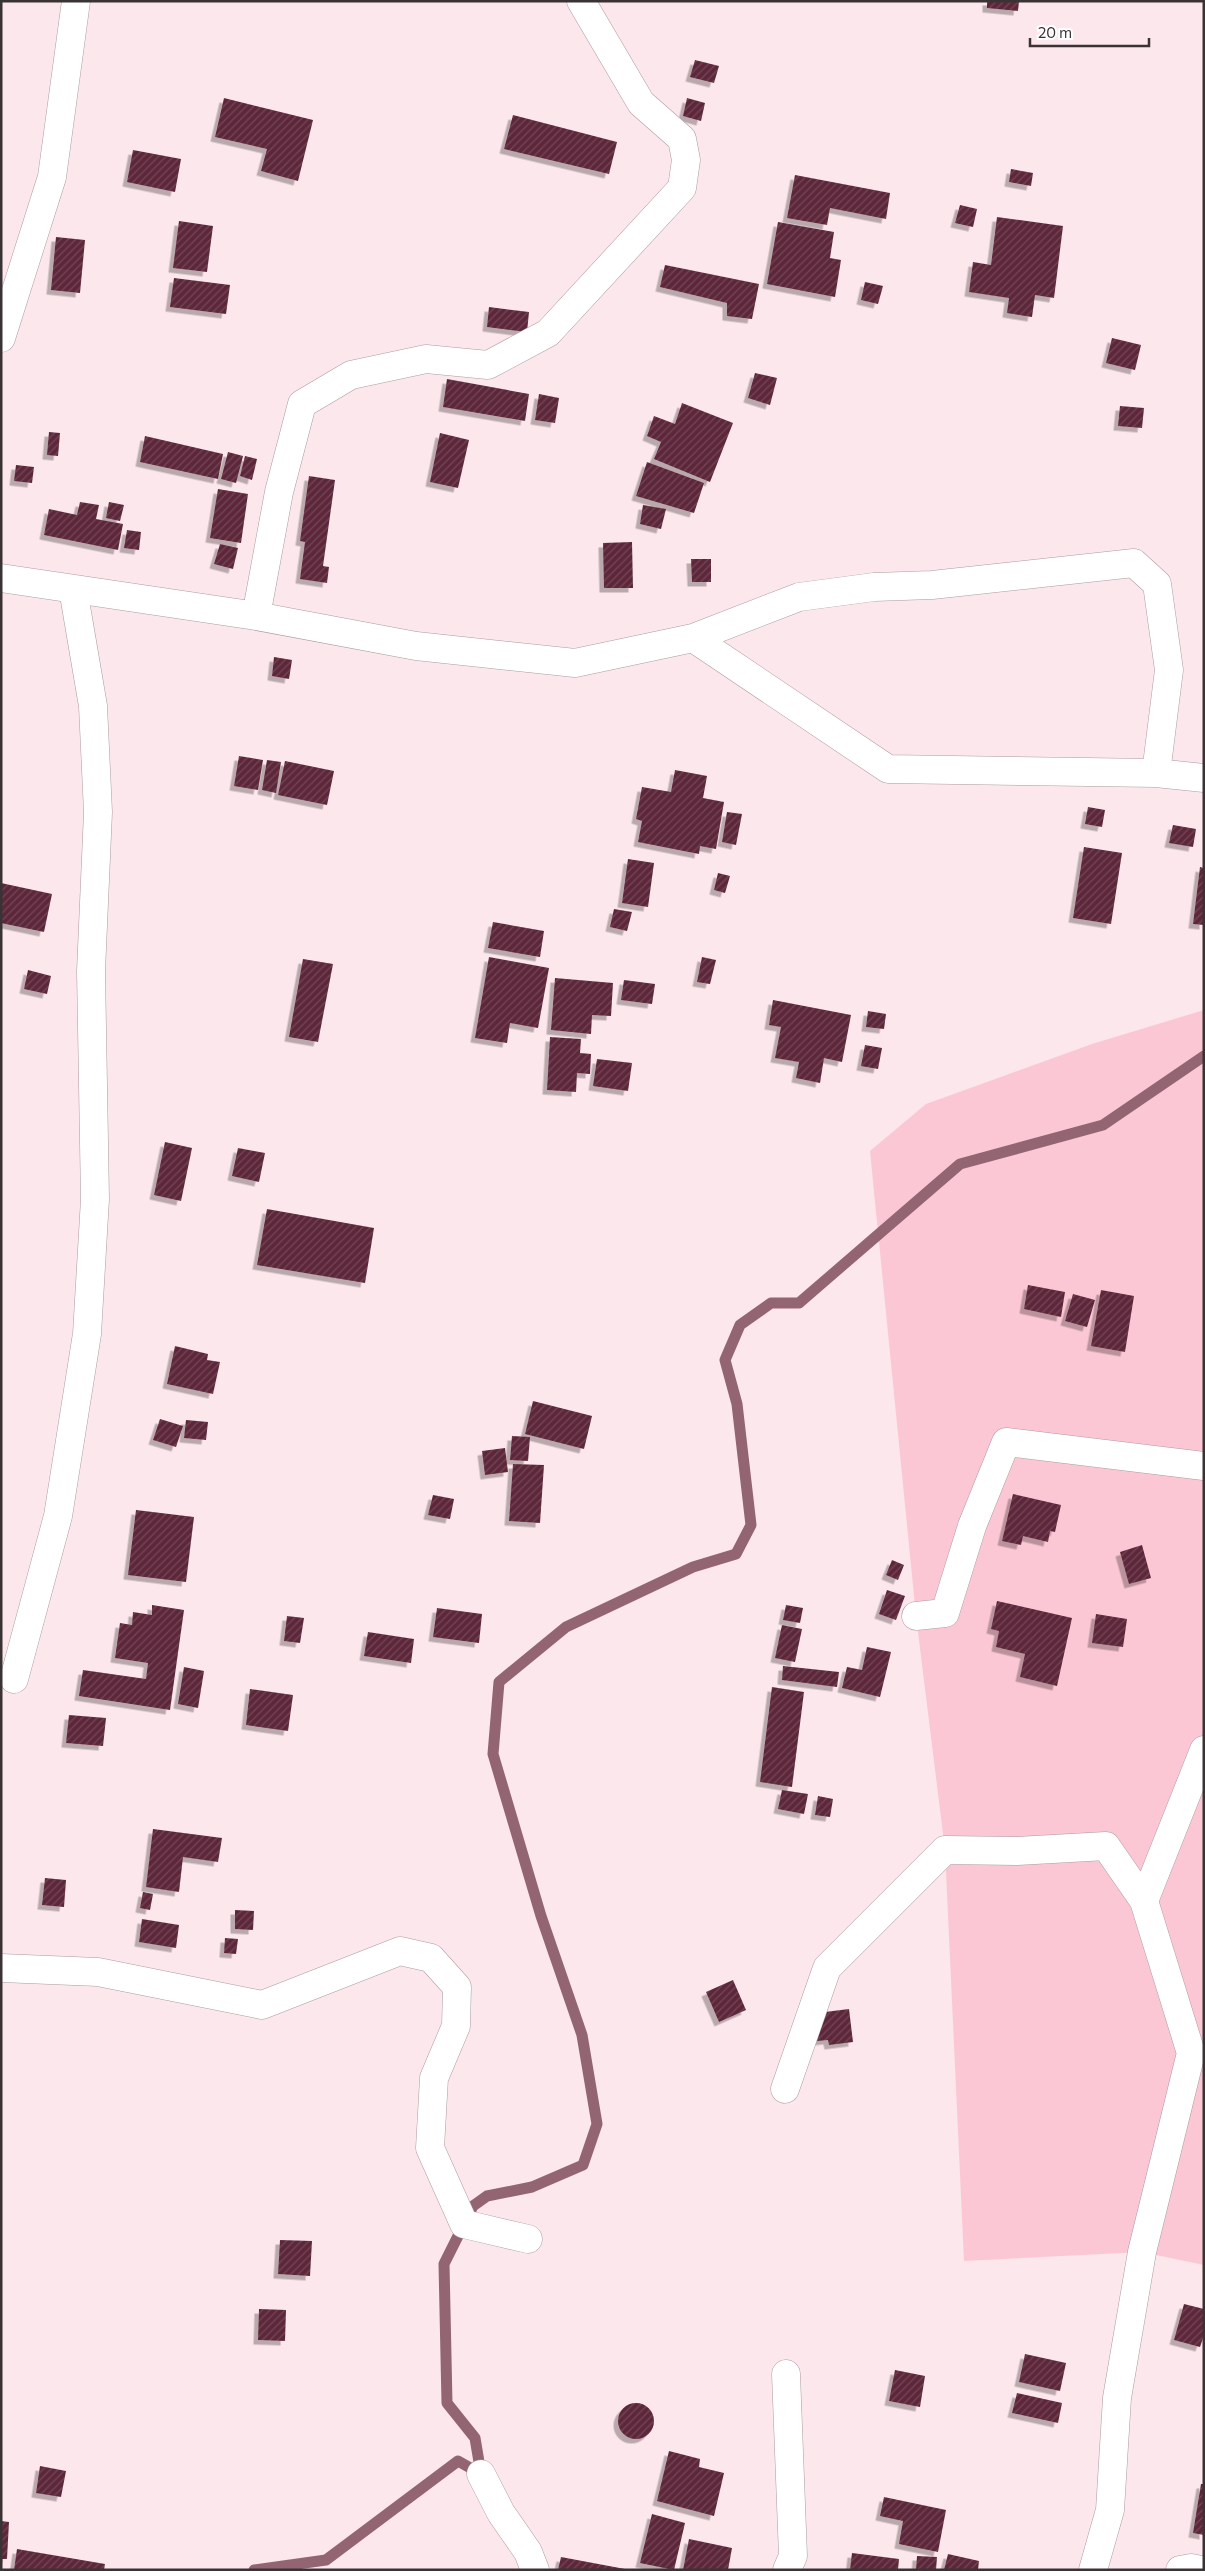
<svg xmlns="http://www.w3.org/2000/svg" width="1205" height="2571" viewBox="0 0 1205 2571" font-family="Commissioner,sans-serif">
  <defs>
    <pattern id="building-hatch" width="6" height="6" patternUnits="userSpaceOnUse" patternTransform="scale(1.25)"><rect width="6" height="6" fill="#5d283a"/><path d="M-1 1l2-2M0 6l6-6M5 7l2-2" fill="none" stroke="#724755"/></pattern>
    <filter id="shadow"><feDropShadow dx="-4.5" dy="4.5" stdDeviation="0" flood-color="#0004"/></filter>
  </defs>
  <rect width="100%" height="100%" fill="#fce7ec"/>
  <path fill="#fcc7d5" d="M 1204,1010 L 1204,2265 L 1142,2252 L 964,2261 L 945,1850 L 916,1616 L 870,1151 L 926,1104 L 1092,1044 Z"/>
  <g fill="none" stroke-linecap="round" stroke-linejoin="round">
    <path stroke="#936573" stroke-width="11" d="M 254,2570 L 326,2560 L 458,2461 L 481,2474 L 475,2438 L 447,2403 L 444,2264 L 473,2206 L 487,2196 L 532,2187 L 583,2165 L 597,2124 L 582,2035 L 541,1916 L 493,1754 L 499,1682 L 566,1627 L 693,1567 L 736,1554 L 751,1525 L 737,1404 L 725,1360 L 740,1325 L 771,1303 L 799,1303 L 960,1164 L 1103,1125 L 1204,1056"/>
  </g>
  <path fill="url(#building-hatch)" filter="url(#shadow)" d="M 987,1 L 1019,1 L 1018,11 L 987,8 Z
    M 695,60 L 719,66 L 714,83 L 690,77 Z
    M 224,98 L 313,120 L 298,181 L 261,171 L 267,149 L 215,137 Z
    M 687,98 L 705,103 L 701,121 L 683,116 Z
    M 513,115 L 617,142 L 609,174 L 504,149 Z
    M 133,150 L 181,159 L 175,192 L 127,182 Z
    M 1011,169 L 1033,173 L 1031,186 L 1009,182 Z
    M 795,175 L 890,193 L 886,219 L 830,208 L 827,225 L 787,218 Z
    M 960,205 L 977,209 L 973,227 L 955,223 Z
    M 997,217 L 1063,226 L 1054,298 L 1035,295 L 1032,317 L 1007,313 L 1009,298 L 969,292 L 973,262 L 991,265 Z
    M 179,221 L 213,226 L 207,272 L 173,268 Z
    M 778,222 L 834,232 L 830,258 L 841,260 L 835,297 L 767,284 Z
    M 56,237 L 85,240 L 80,293 L 51,290 Z
    M 665,265 L 759,284 L 752,319 L 727,316 L 727,303 L 660,287 Z
    M 174,278 L 230,285 L 226,314 L 170,307 Z
    M 865,282 L 883,286 L 878,304 L 861,300 Z
    M 489,307 L 529,312 L 527,332 L 487,327 Z
    M 1112,338 L 1141,345 L 1135,370 L 1106,363 Z
    M 755,373 L 777,378 L 770,405 L 748,398 Z
    M 447,379 L 529,394 L 525,421 L 443,407 Z
    M 539,394 L 559,398 L 555,423 L 535,420 Z
    M 682,403 L 733,423 L 710,482 L 654,459 L 661,442 L 647,436 L 654,416 L 675,424 Z
    M 1120,406 L 1144,408 L 1142,428 L 1118,426 Z
    M 49,432 L 60,433 L 58,456 L 47,455 Z
    M 440,433 L 469,440 L 458,488 L 430,482 Z
    M 145,436 L 223,454 L 218,479 L 140,462 Z
    M 228,452 L 243,456 L 236,483 L 221,479 Z
    M 245,456 L 257,459 L 252,480 L 240,476 Z
    M 647,462 L 704,483 L 694,513 L 636,496 Z
    M 16,465 L 34,467 L 32,483 L 14,481 Z
    M 309,476 L 335,480 L 323,566 L 329,567 L 327,583 L 300,579 L 305,542 L 300,541 Z
    M 218,489 L 248,494 L 241,543 L 210,538 Z
    M 80,502 L 99,505 L 96,519 L 123,524 L 118,550 L 44,535 L 49,509 L 77,515 Z
    M 109,502 L 124,505 L 120,521 L 106,518 Z
    M 643,505 L 666,509 L 661,529 L 640,524 Z
    M 127,530 L 141,532 L 139,550 L 124,548 Z
    M 632,542 L 633,588 L 604,588 L 603,543 Z
    M 220,544 L 238,548 L 233,569 L 214,564 Z
    M 691,559 L 711,559 L 711,582 L 692,582 Z
    M 274,657 L 292,660 L 289,679 L 272,676 Z
    M 239,756 L 263,760 L 258,790 L 234,786 Z
    M 267,760 L 281,762 L 276,793 L 262,790 Z
    M 285,761 L 334,771 L 327,805 L 278,795 Z
    M 675,770 L 707,776 L 703,798 L 724,802 L 716,849 L 700,846 L 699,854 L 638,842 L 642,821 L 636,819 L 642,787 L 671,792 Z
    M 1088,807 L 1105,810 L 1102,827 L 1085,824 Z
    M 727,812 L 742,814 L 736,845 L 722,842 Z
    M 1173,825 L 1196,829 L 1193,847 L 1169,843 Z
    M 1084,847 L 1122,853 L 1111,924 L 1073,918 Z
    M 628,859 L 654,863 L 648,907 L 622,903 Z
    M 1200,867 L 1204,868 L 1204,925 L 1193,924 Z
    M 718,873 L 730,876 L 725,893 L 714,890 Z
    M 1,883 L 52,894 L 44,932 L 1,923 Z
    M 614,909 L 632,912 L 627,931 L 610,927 Z
    M 493,922 L 544,931 L 540,957 L 488,948 Z
    M 489,957 L 549,968 L 538,1028 L 510,1023 L 507,1043 L 475,1038 Z
    M 702,957 L 716,960 L 710,984 L 697,982 Z
    M 303,959 L 333,964 L 318,1042 L 289,1037 Z
    M 28,970 L 51,976 L 47,994 L 24,989 Z
    M 555,978 L 613,983 L 611,1016 L 592,1015 L 591,1034 L 551,1030 Z
    M 624,980 L 655,984 L 652,1004 L 621,1000 Z
    M 773,1000 L 851,1015 L 842,1062 L 824,1058 L 820,1083 L 796,1078 L 799,1062 L 775,1058 L 781,1027 L 769,1025 Z
    M 868,1011 L 886,1014 L 884,1029 L 866,1027 Z
    M 550,1037 L 581,1039 L 580,1053 L 591,1054 L 590,1074 L 577,1073 L 576,1092 L 547,1090 Z
    M 865,1045 L 882,1048 L 878,1069 L 861,1066 Z
    M 597,1059 L 632,1063 L 628,1091 L 593,1086 Z
    M 165,1142 L 192,1148 L 181,1201 L 154,1195 Z
    M 238,1148 L 265,1153 L 259,1182 L 232,1176 Z
    M 267,1209 L 374,1228 L 365,1283 L 257,1265 Z
    M 1028,1285 L 1065,1292 L 1061,1317 L 1024,1309 Z
    M 1101,1290 L 1134,1296 L 1125,1352 L 1091,1346 Z
    M 1073,1294 L 1095,1300 L 1087,1327 L 1065,1321 Z
    M 175,1346 L 208,1354 L 207,1360 L 220,1362 L 213,1394 L 167,1384 Z
    M 533,1401 L 592,1416 L 584,1449 L 525,1434 Z
    M 160,1419 L 183,1426 L 176,1447 L 153,1440 Z
    M 186,1420 L 208,1422 L 206,1440 L 184,1438 Z
    M 512,1436 L 530,1437 L 528,1461 L 510,1460 Z
    M 505,1448 L 508,1472 L 485,1475 L 482,1451 Z
    M 513,1464 L 544,1465 L 540,1523 L 509,1521 Z
    M 1013,1494 L 1061,1505 L 1055,1532 L 1050,1531 L 1048,1542 L 1023,1536 L 1021,1545 L 1002,1541 Z
    M 433,1495 L 454,1499 L 450,1519 L 428,1515 Z
    M 136,1510 L 194,1517 L 186,1582 L 128,1575 Z
    M 1142,1545 L 1151,1578 L 1129,1584 L 1120,1552 Z
    M 892,1560 L 904,1565 L 898,1580 L 886,1575 Z
    M 887,1590 L 905,1596 L 896,1620 L 879,1614 Z
    M 997,1601 L 1072,1618 L 1057,1686 L 1020,1677 L 1025,1654 L 996,1647 L 999,1631 L 991,1629 Z
    M 152,1605 L 184,1610 L 170,1710 L 79,1696 L 83,1670 L 146,1679 L 148,1663 L 115,1658 L 120,1623 L 132,1625 L 133,1612 L 152,1615 Z
    M 786,1605 L 803,1608 L 800,1623 L 783,1620 Z
    M 437,1608 L 482,1614 L 479,1643 L 433,1637 Z
    M 1096,1614 L 1127,1619 L 1123,1647 L 1092,1643 Z
    M 287,1616 L 304,1618 L 300,1643 L 284,1641 Z
    M 782,1625 L 802,1629 L 795,1662 L 775,1658 Z
    M 368,1632 L 414,1639 L 411,1663 L 364,1656 Z
    M 867,1647 L 891,1652 L 880,1697 L 842,1688 L 847,1667 L 862,1670 Z
    M 783,1666 L 839,1672 L 837,1687 L 782,1680 Z
    M 184,1667 L 204,1671 L 198,1708 L 178,1704 Z
    M 772,1687 L 804,1692 L 792,1787 L 760,1782 Z
    M 250,1689 L 293,1695 L 288,1731 L 246,1725 Z
    M 69,1715 L 106,1718 L 103,1746 L 66,1743 Z
    M 782,1790 L 808,1794 L 804,1814 L 778,1809 Z
    M 818,1796 L 833,1799 L 830,1817 L 815,1815 Z
    M 153,1829 L 222,1838 L 218,1862 L 183,1857 L 179,1892 L 146,1887 Z
    M 45,1878 L 66,1880 L 64,1907 L 42,1905 Z
    M 143,1892 L 153,1894 L 150,1910 L 140,1908 Z
    M 235,1910 L 254,1911 L 253,1930 L 235,1929 Z
    M 142,1919 L 179,1925 L 176,1948 L 139,1942 Z
    M 225,1938 L 238,1939 L 236,1954 L 224,1953 Z
    M 733,1980 L 746,2010 L 719,2022 L 706,1992 Z
    M 849,2009 L 853,2042 L 829,2045 L 828,2040 L 807,2042 L 804,2018 L 825,2016 L 825,2012 Z
    M 280,2240 L 312,2241 L 310,2276 L 278,2274 Z
    M 1184,2304 L 1204,2309 L 1204,2335 L 1200,2347 L 1174,2340 Z
    M 259,2309 L 286,2310 L 285,2341 L 258,2340 Z
    M 1025,2354 L 1066,2363 L 1060,2391 L 1019,2382 Z
    M 895,2370 L 925,2376 L 920,2407 L 889,2401 Z
    M 1017,2393 L 1062,2403 L 1058,2423 L 1012,2413 Z
    M618 2421a18 18 0 1 1 36 0a18 18 0 1 1-36 0Z
    M 669,2451 L 700,2459 L 699,2467 L 724,2473 L 714,2516 L 657,2501 Z
    M 40,2466 L 66,2471 L 61,2497 L 36,2493 Z
    M 1201,2484 L 1204,2484 L 1204,2535 L 1193,2533 Z
    M 884,2497 L 946,2510 L 938,2552 L 899,2544 L 903,2521 L 880,2516 Z
    M 652,2514 L 685,2523 L 674,2570 L 640,2563 Z
    M 1,2521 L 9,2522 L 7,2559 L 1,2559 Z
    M 689,2539 L 732,2548 L 728,2570 L 683,2570 Z
    M 17,2549 L 105,2564 L 104,2570 L 14,2570 Z
    M 852,2553 L 899,2559 L 898,2570 L 850,2570 Z
    M 948,2554 L 979,2561 L 978,2570 L 944,2570 Z
    M 917,2556 L 937,2557 L 936,2570 L 916,2570 Z
    M 561,2557 L 625,2569 L 625,2570 L 558,2570 Z"/>
  <g fill="none" stroke-linecap="round" stroke-linejoin="round">
    <defs>
      <path id="street" d="M 1,338 L 52,177 L 76,1
        M 1,578 L 256,616 L 416,646 L 575,663 L 693,638 L 888,769 L 1156,773 L 1204,778
        M 256,616 L 279,492 L 302,404 L 351,375 L 426,359 L 488,365 L 548,333 L 682,188 L 686,160 L 682,139 L 641,103 L 581,1
        M 693,638 L 799,597 L 874,587 L 932,585 L 1134,563 L 1157,584 L 1169,670 L 1156,773
        M 916,1616 L 945,1613 L 972,1526 L 1006,1442 L 1204,1466
        M 14,1679 L 58,1516 L 87,1334 L 95,1199 L 91,971 L 98,812 L 93,706 L 73,589
        M 1,1968 L 98,1972 L 262,2005 L 400,1951 L 431,1958 L 457,1987 L 456,2026 L 434,2078 L 430,2148 L 464,2224 L 528,2239
        M 785,2089 L 827,1968 L 945,1850 L 1017,1851 L 1106,1846 L 1144,1901
        M 786,2374 L 793,2556 L 787,2570
        M 481,2474 L 501,2513 L 528,2552 L 535,2570
        M 1093,2570 L 1110,2510 L 1117,2398 L 1142,2252 L 1191,2053 L 1144,1901 L 1204,1750
        M 1180,2570 L 1191,2568 L 1201,2570"/>
    </defs>
    <use href="#street" stroke="#ae9b9f" stroke-width="29"/>
    <use href="#street" stroke="#fff" stroke-width="28"/>
  </g>
  <rect width="1205" height="2571" fill="none" stroke="#3a3335" stroke-width="5"/>
  <path d="M1030 38v8h119v-8" fill="none" stroke="#3a3335" stroke-width="2.5"/>
  <text x="1038" y="38" font-size="15" fill="#3a3335" stroke="#ffffff" stroke-width="4" paint-order="stroke">20 m</text>
</svg>
